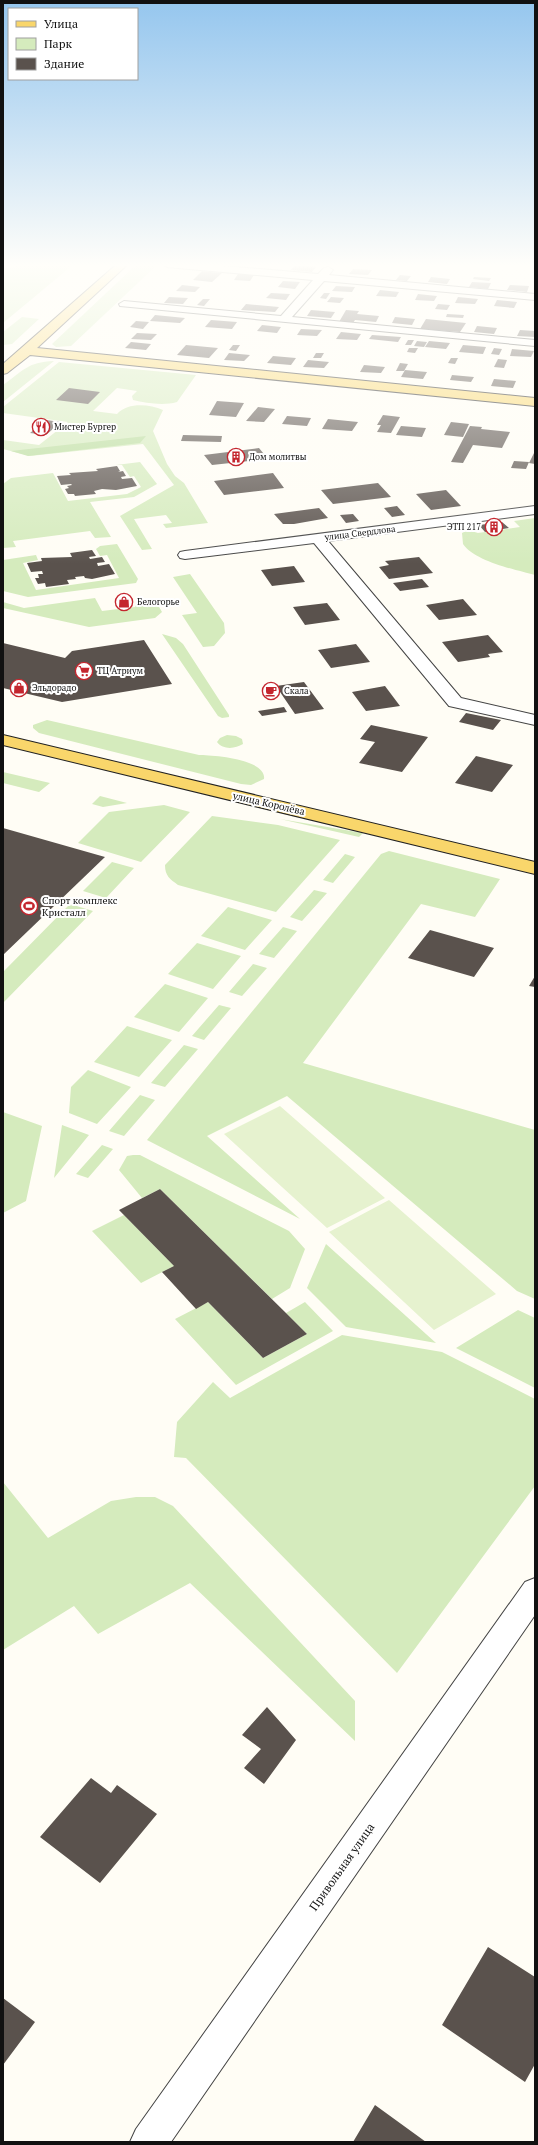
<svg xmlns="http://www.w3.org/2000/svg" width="538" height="2145" viewBox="0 0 538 2145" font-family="'PT Serif',serif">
  <rect width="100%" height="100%" fill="#fffdf5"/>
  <path fill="#d5ebbd" d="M 38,264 L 74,264 L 3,323 L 3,268 Z
    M 137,264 L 158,264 L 71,346 L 56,347 L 52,344 Z
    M 22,317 L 39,319 L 12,344 L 3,345 L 3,332 Z
    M 54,361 L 3,402 L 3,385 C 23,371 27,362 54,361 Z
    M 59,362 L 196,375 L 177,402 C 163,406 146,403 133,400 L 132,396 L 137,391 L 117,388 L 93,411 L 117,414 C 128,402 149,404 163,410 L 153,431 L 167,464 L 175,476 L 184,483 L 208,523 L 166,528 L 163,524 L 172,523 L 166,515 L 134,519 L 152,549 L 142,550 L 120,516 L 174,485 L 143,444 L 30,456 L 3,449 L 3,440 L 39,445 L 68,422 L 3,413 L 3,407 Z
    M 140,462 L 157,484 L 134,497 L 90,502 L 111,537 L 95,538 L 90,531 L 13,541 L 16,547 L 3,548 L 3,484 L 11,478 L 53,473 L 68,501 L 127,494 L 141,487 L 134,476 L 130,477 L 122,465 L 116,465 Z
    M 535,518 L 535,575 C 516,570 474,561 463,544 L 462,533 L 468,530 L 478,533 L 520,527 L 514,521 Z
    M 117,544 L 138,579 L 136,583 L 28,597 L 3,591 L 3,560 L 36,555 L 38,560 L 23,563 L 36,590 L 119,578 L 107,555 L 100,556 L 96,549 L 100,546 Z
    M 190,574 L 224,623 L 225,633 L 214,646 L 203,647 L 182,615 L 197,613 L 173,577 Z
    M 95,598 L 102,611 L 135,607 L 137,603 L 155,600 L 162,612 L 155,618 L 89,627 L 3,608 L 3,602 L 24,608 Z
    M 162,634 L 176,638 L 183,644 L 229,715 L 229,717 L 222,718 L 218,716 Z
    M 47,720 L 199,755 C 212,755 267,759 264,779 L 251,785 L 241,784 L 39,733 L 33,728 L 33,725 Z
    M 227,735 L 236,736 L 242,739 L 243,744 C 235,749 223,750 217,742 L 220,738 Z
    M 3,772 L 50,783 L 39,792 L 3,783 Z
    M 100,796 L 127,803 L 103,807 L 92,804 Z
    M 164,805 L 190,812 L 141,862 L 78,843 L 109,812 Z
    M 212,816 L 278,825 L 340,840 L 276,912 L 178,885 C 170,879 165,876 165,865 Z
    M 280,819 L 363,833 L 359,837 Z
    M 389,851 L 500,879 L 475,917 L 421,904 L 303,1063 L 535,1130 L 535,1299 L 517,1291 L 287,1096 L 207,1136 L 300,1219 L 147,1140 L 381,854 Z
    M 345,854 L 355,857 L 333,883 L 323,880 Z
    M 112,862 L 134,868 L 106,898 L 83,891 Z
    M 314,890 L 327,893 L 302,921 L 290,917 Z
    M 70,904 L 93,911 L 3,1003 L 3,972 Z
    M 228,907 L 272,920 L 245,950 L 201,936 Z
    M 283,927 L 297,931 L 274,958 L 259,954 Z
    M 197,943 L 241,956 L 213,989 L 168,974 Z
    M 253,964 L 267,968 L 242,996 L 229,992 Z
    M 165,984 L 208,998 L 179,1032 L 134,1017 Z
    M 219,1005 L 231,1008 L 204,1040 L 192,1036 Z
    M 127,1026 L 172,1040 L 139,1077 L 94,1062 Z
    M 184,1045 L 198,1049 L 165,1087 L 151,1083 Z
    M 88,1070 L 131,1087 L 97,1124 L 69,1113 L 71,1087 Z
    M 140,1095 L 155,1100 L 124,1136 L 109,1131 Z
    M 3,1112 L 42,1126 L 26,1201 L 3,1213 Z
    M 62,1125 L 89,1135 L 54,1178 Z
    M 102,1145 L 113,1149 L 88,1178 L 76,1174 Z
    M 133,1155 L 140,1155 L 289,1231 L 305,1249 L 290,1288 L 272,1299 L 160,1189 L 142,1198 L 119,1170 L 127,1156 Z
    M 124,1215 L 174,1266 L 141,1283 L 92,1231 Z
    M 326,1244 L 436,1343 L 346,1327 L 307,1288 Z
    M 208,1302 L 263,1358 L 307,1334 L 286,1313 L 305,1302 L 333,1331 L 236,1385 L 175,1319 Z
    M 518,1310 L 535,1318 L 535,1388 L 456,1348 Z
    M 342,1335 L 442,1352 L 535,1399 L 535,1486 L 397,1673 L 186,1458 L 174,1457 L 177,1422 L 213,1382 L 230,1398 Z
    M 3,1482 L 48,1538 L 111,1501 L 136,1497 L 155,1497 L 173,1506 L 355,1701 L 355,1741 L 190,1583 L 98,1634 L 74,1606 L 3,1650 Z"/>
  <path fill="#b9dc9c" d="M 146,436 L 140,443 L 28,456 L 11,451 Z"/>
  <path fill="#e6f2cf" d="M 280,1106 L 385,1198 L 327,1228 L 224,1134 Z
    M 389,1200 L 496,1294 L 434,1330 L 329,1232 Z"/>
  <path fill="#5a524d" d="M 295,265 L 316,267 L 312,272 L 291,270 Z
    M 353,269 L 372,270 L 368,275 L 349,274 Z
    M 202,271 L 222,273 L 212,282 L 193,280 Z
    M 238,274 L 254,275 L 250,281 L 234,280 Z
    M 400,275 L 411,276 L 407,281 L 396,280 Z
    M 431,277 L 450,279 L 447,284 L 428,282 Z
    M 474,277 L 491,278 L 489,281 L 473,279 Z
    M 283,281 L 300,282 L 295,289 L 278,287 Z
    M 472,282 L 491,283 L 488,289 L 469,287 Z
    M 182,285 L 200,287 L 195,292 L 176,291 Z
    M 510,285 L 529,286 L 527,292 L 507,290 Z
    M 336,286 L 355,287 L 352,292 L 332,291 Z
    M 380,290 L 399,292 L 396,297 L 376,296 Z
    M 271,293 L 290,294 L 286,300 L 266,298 Z
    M 324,293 L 330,293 L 326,299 L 320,298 Z
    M 418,294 L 437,296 L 434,301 L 415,300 Z
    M 169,297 L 188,298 L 183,304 L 164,303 Z
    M 331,297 L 344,298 L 340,303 L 327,302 Z
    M 458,297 L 478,299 L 475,304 L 455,303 Z
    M 203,299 L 210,299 L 204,306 L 197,305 Z
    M 497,300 L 517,302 L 514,308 L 494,306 Z
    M 246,304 L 279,307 L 275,312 L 241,310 Z
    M 438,304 L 450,305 L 447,310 L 435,309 Z
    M 311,310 L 335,312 L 331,318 L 307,316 Z
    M 346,310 L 359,311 L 357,314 L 379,316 L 376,322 L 355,320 L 353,323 L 339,322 Z
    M 447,314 L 464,315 L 463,318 L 446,317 Z
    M 155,315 L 185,318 L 180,323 L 150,321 Z
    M 395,317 L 415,319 L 412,325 L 392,323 Z
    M 426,319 L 466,323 L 460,332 L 420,329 Z
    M 211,320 L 237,322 L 232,329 L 205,327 Z
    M 136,321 L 149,322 L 143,329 L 130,327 Z
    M 262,325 L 281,327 L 277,333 L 257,331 Z
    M 477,326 L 497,328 L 494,334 L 474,332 Z
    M 301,329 L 322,330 L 317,336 L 297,335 Z
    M 520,330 L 535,331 L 535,337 L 517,336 Z
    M 341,332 L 361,334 L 357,340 L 336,339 Z
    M 137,333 L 157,334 L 151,340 L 131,339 Z
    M 372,335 L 401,337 L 398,342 L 369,339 Z
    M 408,340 L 414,340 L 411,345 L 405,345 Z
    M 417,341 L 427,342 L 424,347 L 414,346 Z
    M 429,341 L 450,343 L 446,349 L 425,347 Z
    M 131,342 L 151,344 L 146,350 L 125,348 Z
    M 186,345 L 218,348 L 209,358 L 177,355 Z
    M 233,345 L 240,345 L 236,351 L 229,350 Z
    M 463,345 L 486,347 L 483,354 L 459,352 Z
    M 409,348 L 418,348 L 415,353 L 407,352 Z
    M 494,348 L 502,349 L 499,355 L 491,354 Z
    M 512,349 L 534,351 L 531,357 L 510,356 Z
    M 229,353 L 250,355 L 244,361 L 224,360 Z
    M 316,353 L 324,353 L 321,358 L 313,358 Z
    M 273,356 L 296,358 L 291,365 L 267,363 Z
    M 451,358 L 458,358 L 455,364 L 448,363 Z
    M 498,359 L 507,360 L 504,368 L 494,367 Z
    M 308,360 L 329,362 L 324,368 L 303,367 Z
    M 400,363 L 408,364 L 404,371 L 396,371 Z
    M 364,365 L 385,367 L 381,373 L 360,372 Z
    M 405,370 L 427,372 L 423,379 L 401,377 Z
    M 452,375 L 474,377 L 471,382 L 450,380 Z
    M 494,379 L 516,381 L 513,388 L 491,386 Z
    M 69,388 L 100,392 L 88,404 L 56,400 Z
    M 217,401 L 244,403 L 236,417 L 209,415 Z
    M 258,407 L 275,409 L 264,422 L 246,421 Z
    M 383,415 L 400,417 L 391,433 L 377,432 L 381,425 L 377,425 Z
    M 287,416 L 311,418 L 307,426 L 282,424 Z
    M 328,419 L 358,422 L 352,431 L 322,429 Z
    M 46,420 L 61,422 L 46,435 L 30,433 Z
    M 451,422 L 469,424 L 463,437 L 444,435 Z
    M 401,426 L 426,428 L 422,437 L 396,435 Z
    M 470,426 L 482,427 L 481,429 L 510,432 L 502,448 L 473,445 L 463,463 L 451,462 Z
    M 183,435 L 222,436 L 221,442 L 181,441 Z
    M 259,448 L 268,459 L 212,465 L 204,455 Z
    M 535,451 L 535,464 L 529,463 Z
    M 514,461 L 529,462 L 526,469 L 511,468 Z
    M 117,466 L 120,471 L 118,472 L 123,471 L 126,476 L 121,477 L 122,479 L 132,478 L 137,486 L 116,490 L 102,489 L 94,491 L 96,494 L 75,496 L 74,494 L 68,494 L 65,489 L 69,488 L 67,486 L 72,485 L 71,484 L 61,485 L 57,476 L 71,475 L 69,473 L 98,471 L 96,469 Z
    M 273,473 L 284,488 L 224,495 L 214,481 Z
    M 378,483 L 391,497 L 333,504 L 321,490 Z
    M 446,490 L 461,506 L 431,510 L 416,494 Z
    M 397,506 L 405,515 L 392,517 L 384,508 Z
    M 319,508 L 328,518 L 294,524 L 283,524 L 274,514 Z
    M 353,514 L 359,521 L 346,523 L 340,515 Z
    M 502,522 L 509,528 L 485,532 L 479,525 Z
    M 92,550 L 96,556 L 89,557 L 90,559 L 102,557 L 105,562 L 97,563 L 98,566 L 109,564 L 115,574 L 92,579 L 85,578 L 84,576 L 75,577 L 76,579 L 67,580 L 69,584 L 46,587 L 45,583 L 38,584 L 35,578 L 39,578 L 38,574 L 43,574 L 42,571 L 31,572 L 27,563 L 42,561 L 41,558 L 72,557 L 70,553 Z
    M 419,557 L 433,573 L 389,579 L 379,567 L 389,565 L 385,561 Z
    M 294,566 L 305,582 L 272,586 L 261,570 Z
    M 422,579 L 429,587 L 400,591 L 393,583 Z
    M 463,599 L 477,615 L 439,620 L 426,605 Z
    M 122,600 L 129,600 L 133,602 L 122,605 L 115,603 Z
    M 327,603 L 340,620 L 305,625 L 293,607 Z
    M 488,635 L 503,652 L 488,654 L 490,657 L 458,662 L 442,642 Z
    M 144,640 L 172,684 L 62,702 L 3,688 L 3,643 L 65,658 L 72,651 Z
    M 356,644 L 370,662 L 331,668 L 318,650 Z
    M 304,682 L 324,709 L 295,714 L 276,686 Z
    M 385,686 L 400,706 L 366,711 L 352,692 Z
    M 284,707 L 287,712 L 262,716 L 258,711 Z
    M 466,713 L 501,720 L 493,730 L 459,722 Z
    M 371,725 L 428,737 L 402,772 L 359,763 L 375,742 L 360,739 Z
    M 476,756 L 513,765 L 492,792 L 455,783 Z
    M 3,828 L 105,857 L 3,955 Z
    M 430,930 L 494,948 L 474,977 L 408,958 Z
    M 535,976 L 535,987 L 529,986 Z
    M 160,1189 L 286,1313 L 307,1334 L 263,1358 L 208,1302 L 196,1309 L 162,1272 L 174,1266 L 119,1210 Z
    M 267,1707 L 296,1740 L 264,1784 L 244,1768 L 261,1749 L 242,1735 Z
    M 91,1778 L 111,1793 L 117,1785 L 157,1814 L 100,1883 L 40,1837 Z
    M 488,1947 L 535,1977 L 535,2064 L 525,2082 L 442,2025 Z
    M 3,1998 L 35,2022 L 3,2065 Z
    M 375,2105 L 426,2142 L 353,2142 Z"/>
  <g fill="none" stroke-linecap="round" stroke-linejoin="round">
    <defs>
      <path id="minor" d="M 162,264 L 200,264 L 318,274 L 324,268 L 328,267 L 333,270 L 329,275 L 535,294 L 535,300 L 324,281 L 292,317 L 535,340 L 535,346 L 120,306 L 119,304 L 124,301 L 281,316 L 313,280 L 167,267 Z
        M 535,506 L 535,514 L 328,541 L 461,698 L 535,715 L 535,725 L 449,706 L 314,543 L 185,559 L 180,558 L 178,555 L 180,552 L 185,551 Z
        M 535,1578 L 535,1615 L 171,2142 L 130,2142 L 136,2129 L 525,1582 Z"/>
      <path id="major" d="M 117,264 L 128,264 L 37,348 L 535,398 L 535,406 L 30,355 L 7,373 L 3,374 L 3,364 Z
        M 3,735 L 535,862 L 535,874 L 3,745 Z"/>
    </defs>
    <use href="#minor" stroke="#444" stroke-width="2"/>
    <use href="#major" stroke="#222" stroke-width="2"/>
    <use href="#minor" fill="#fff" fill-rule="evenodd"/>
    <use href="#major" fill="#f9d66b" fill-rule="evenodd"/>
  </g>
  <linearGradient id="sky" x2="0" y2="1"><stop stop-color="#95c6ee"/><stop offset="0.47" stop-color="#fffefa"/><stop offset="1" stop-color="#fffefa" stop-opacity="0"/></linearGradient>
  <rect width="538" height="564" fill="url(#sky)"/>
  <defs>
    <symbol id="restaurant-ring" viewBox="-11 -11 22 22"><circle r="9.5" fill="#fff" stroke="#c4262e" stroke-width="1.5"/><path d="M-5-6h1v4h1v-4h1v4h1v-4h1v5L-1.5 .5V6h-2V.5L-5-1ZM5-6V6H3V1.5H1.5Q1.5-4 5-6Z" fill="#c4262e"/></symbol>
    <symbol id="building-ring" viewBox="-11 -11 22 22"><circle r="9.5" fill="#fff" stroke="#c4262e" stroke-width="1.5"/><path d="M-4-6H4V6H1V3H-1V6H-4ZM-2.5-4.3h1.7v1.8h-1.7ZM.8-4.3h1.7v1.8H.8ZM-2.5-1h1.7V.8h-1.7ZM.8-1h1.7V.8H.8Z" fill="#c4262e"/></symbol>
    <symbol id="shop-ring" viewBox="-11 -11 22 22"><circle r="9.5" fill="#fff" stroke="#c4262e" stroke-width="1.5"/><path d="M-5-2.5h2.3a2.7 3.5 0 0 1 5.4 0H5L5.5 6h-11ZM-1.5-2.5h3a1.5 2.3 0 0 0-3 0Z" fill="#c4262e"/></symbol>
    <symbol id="supermarket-ring" viewBox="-11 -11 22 22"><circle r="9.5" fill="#fff" stroke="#c4262e" stroke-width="1.5"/><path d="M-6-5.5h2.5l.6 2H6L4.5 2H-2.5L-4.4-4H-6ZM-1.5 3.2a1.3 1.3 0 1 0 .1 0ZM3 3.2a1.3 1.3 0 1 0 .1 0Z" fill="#c4262e"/></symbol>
    <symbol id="cafe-ring" viewBox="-11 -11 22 22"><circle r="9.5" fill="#fff" stroke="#c4262e" stroke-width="1.5"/><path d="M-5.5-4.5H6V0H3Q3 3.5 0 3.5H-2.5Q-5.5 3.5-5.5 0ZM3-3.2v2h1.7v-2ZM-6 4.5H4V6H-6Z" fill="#c4262e"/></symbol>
    <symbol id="stadium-ring" viewBox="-11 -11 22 22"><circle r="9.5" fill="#fff" stroke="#c4262e" stroke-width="1.5"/><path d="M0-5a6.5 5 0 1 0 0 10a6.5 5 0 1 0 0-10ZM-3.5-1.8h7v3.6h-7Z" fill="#c4262e"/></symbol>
  </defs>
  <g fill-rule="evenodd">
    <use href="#restaurant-ring" x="31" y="417" width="20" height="20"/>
    <use href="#building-ring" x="226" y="447" width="20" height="20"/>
    <use href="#building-ring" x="484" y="517" width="20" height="20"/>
    <use href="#shop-ring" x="114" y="592" width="20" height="20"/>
    <use href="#supermarket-ring" x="74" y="661" width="20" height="20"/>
    <use href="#shop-ring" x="9" y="678" width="20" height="20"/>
    <use href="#cafe-ring" x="261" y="681" width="20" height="20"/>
    <use href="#stadium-ring" x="19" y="896" width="20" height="20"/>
  </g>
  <g text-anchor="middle" stroke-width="4" stroke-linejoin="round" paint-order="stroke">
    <g font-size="9" fill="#111" stroke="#fff" text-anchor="start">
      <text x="54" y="430">Мистер Бургер</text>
      <text x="249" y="460">Дом молитвы</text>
      <text x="481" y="530" text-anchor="end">ЭТП 217</text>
      <text x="137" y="605">Белогорье</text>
      <text x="97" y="674">ТЦ Атриум</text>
      <text x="32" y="691">Эльдорадо</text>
      <text x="284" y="694">Скала</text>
    </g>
    <g font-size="9" fill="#111" stroke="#fff">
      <text transform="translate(360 533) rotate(-7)" y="3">улица Свердлова</text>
    </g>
    <g font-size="10" fill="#111" stroke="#fff">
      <text transform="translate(269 803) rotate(13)" y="4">улица Королёва</text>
    </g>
    <g font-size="10" fill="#111" stroke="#fff" text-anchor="start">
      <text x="42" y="904">Спорт комплекс<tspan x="42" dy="12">Кристалл</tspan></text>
    </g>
    <g font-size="12" fill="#111" stroke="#fff">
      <text transform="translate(342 1867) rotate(-55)" y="4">Привольная улица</text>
    </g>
  </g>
  <rect width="538" height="2145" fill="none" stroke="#111111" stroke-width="8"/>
  <rect x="8" y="8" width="130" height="72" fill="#ffffff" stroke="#a0a0a0"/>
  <rect x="16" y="21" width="20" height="6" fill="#f9d66b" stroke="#a0a0a0"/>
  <text x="44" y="28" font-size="12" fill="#111111">Улица</text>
  <rect x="16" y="38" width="20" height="12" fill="#d5ebbd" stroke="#a0a0a0"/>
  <text x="44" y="48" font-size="12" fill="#111111">Парк</text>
  <rect x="16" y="58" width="20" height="12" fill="#5a524d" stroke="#a0a0a0"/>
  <text x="44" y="68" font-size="12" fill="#111111">Здание</text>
</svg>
